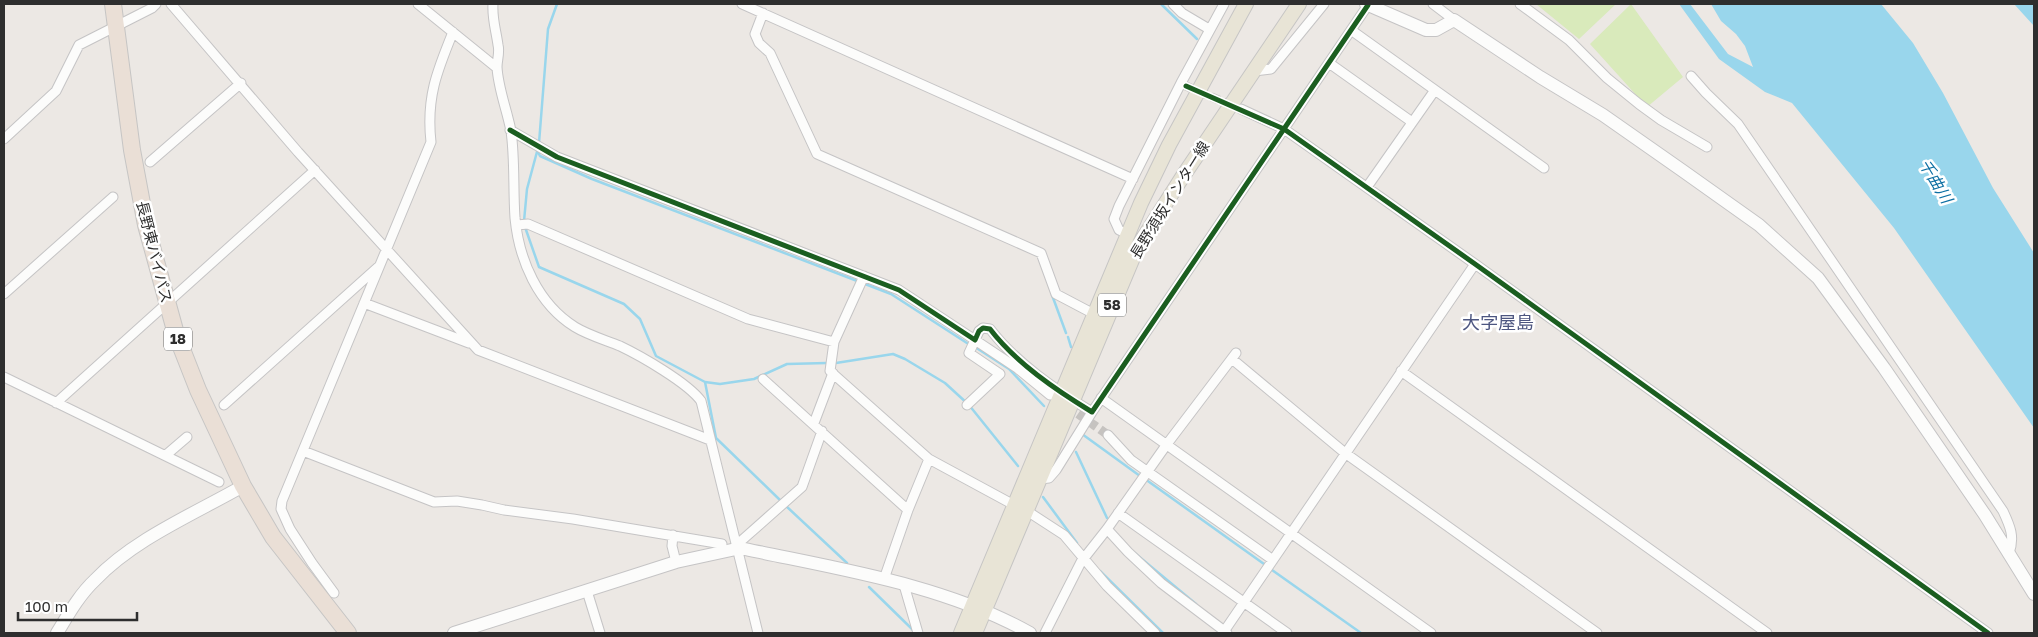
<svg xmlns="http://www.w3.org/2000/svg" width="2038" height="637" viewBox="0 0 2038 637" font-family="'Golos Text','Noto Sans JP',sans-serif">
  <rect width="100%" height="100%" fill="#ece8e4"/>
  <path fill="#d9eabb" d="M 1536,4 L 1616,4 L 1579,39 Z
    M 1631,4 L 1683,77 L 1647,107 L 1590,44 Z"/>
  <path fill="#99d6ec" d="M 1679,4 L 1690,4 L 1728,54 L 1753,67 L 1745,46 L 1736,34 L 1721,21 L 1711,4 L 1881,4 L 1913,43 L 1943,93 L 1993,188 L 2034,253 L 2034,428 L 1894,228 L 1792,103 L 1765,92 L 1719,59 Z
    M 2014,4 L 2034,4 L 2034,26 Z"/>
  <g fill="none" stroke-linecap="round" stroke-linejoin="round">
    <path stroke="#99d6ec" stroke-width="2.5" d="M 1161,4 L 1197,39
      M 539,143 L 548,29 L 557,4
      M 538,152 L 540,156 L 592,179 L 891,294 L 970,345
      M 524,221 L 527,189 L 538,148
      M 525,227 L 539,267 L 624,304 L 640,319 L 656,356 L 705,382 L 716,438 L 781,501
      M 1052,295 L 1066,333
      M 1068,337 L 1071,347
      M 975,347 L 1009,369 L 1044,406
      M 836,363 L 893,354 L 905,359 L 945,383 L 969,405 L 1018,466
      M 705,382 L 720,384 L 754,379 L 787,364 L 827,363
      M 1082,434 L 1140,476
      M 1076,452 L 1107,518
      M 1145,479 L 1264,564
      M 1043,497 L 1077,543
      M 786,506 L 847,563
      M 1131,550 L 1196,604
      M 1272,570 L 1361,633
      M 1100,571 L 1163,633
      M 869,587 L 913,630"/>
    <path stroke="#c6c3c0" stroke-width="9" stroke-dasharray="9 4.5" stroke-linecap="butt" d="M 1186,86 L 1233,106
      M 1067,406 L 1108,435"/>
    <defs>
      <path id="street" d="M 171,4 L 298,152 L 478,350 L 710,440
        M 418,4 L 497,68
        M 493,4 C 492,19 496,30 498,45 C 500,52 497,60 497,67 C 498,88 507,110 511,131 C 515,159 513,189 515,218 C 519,260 538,304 575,327 C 588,335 605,340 620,346 C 641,356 688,383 701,401 L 758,633
        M 742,4 L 1133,179
        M 1173,4 L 1182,13 L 1209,29
        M 1433,4 L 1454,20
        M 1520,4 L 1569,40 L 1607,78 L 1639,104 L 1661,120 L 1707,147
        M 763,13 L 755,34 L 759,43 L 770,53 L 817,154 L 1041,253 L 1056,294 L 1094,314
        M 1351,30 L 1544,168
        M 1329,63 L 1412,122
        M 1254,71 L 1271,69 L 1324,4
        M 1691,76 L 1706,93 L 1738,124 L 2003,511 C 2010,526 2015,537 2009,553
        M 1241,109 L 1284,129 L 1475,264 L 1988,633
        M 510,130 L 557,157 L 899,290 L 975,340 L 979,331 L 983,328 L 990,329 C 1016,363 1056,390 1092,412 L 1368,5
        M 4,139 L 56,91 L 79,45 L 152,8 L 156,4
        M 150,162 L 241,83
        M 1367,187 L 1435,90
        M 517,225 L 528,224 L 748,319 L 834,342
        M 1128,234 L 1119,230 L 1114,219 L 1119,206 L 1181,83 L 1224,4
        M 864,276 L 834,342 L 830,371 L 929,459 L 1014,505
        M 4,294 L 113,197
        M 364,303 L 469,343
        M 1232,359 L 1345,453 L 1597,633
        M 1401,371 L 1767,633
        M 4,377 L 219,482
        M 763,379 L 908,510
        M 1101,398 L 1431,633
        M 56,403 L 315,170
        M 224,405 L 378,267
        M 967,405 L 1000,374 L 969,353 L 975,340 L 1017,368 L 1050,395
        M 814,423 L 833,373
        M 1108,435 L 1131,460 L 1273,560
        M 303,451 L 434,502 L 457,501 L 482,505 L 504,510 L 573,519 L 722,544
        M 166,455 L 187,437
        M 1040,479 L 1049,478 L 1056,470 L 1092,412
        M 1027,511 L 1064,535 L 1107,586 L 1155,633
        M 1118,513 L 1287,633
        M 1107,529 L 1128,552 L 1161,583 L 1227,633
        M 673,535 L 672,546 L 676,562
        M 741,541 L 802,487 L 822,431
        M 884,579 L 908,510 L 929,459
        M 904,585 L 918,633
        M 587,591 L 600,633
        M 334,593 L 312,563 L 290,529 L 281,509 L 282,501 L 431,142 C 426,98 437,71 453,32
        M 1045,633 L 1081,562 L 1107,529 L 1167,444 L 1236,353
        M 1223,633 L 1475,264"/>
      <path id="secondary" d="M 1366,4 L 1426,30 L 1436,30 L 1454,20 L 1540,77 L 1603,115 L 1683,171 L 1759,225 L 1818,278 L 1884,368 L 1985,515 L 2034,594
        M 57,633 C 68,615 79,595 95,580 C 134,539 194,514 243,486
        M 454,633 L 676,562 L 736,549 L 745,549 C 839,569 945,585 1030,633"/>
      <path id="primary" d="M 961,633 L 1141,203 L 1169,145 L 1246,4
        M 975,633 L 1137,248 L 1183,176 L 1299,4"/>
      <path id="highway" d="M 113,4 L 132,150 L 146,225 L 176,334 L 198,390 L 243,486 L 273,537 L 348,633"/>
    </defs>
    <use href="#street" stroke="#c5c4c5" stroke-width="11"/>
    <use href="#secondary" stroke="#c5c4c5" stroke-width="14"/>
    <use href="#primary" stroke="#c6c5c4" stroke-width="16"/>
    <use href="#highway" stroke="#c6c5c4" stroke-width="18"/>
    <use href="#street" stroke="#fcfcfb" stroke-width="9"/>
    <use href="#secondary" stroke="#fcfcfb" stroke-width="12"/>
    <use href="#primary" stroke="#e8e4d6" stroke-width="14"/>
    <use href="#highway" stroke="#eadfd6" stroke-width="16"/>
    <defs>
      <path id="cycleway" d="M 1186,86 L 1284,129 L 1475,264 L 1988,633
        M 510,130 L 557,157 L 899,290 L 975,340 L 979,331 L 983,328 L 990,329 C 1016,363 1056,390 1092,412 L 1368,5"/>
    </defs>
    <use href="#cycleway" stroke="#fff" stroke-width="8"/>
    <use href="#cycleway" stroke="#1b5e20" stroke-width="5"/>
  </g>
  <g text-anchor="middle" stroke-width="5" stroke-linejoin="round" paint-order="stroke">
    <g fill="#fff" stroke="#6d6d6d" stroke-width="1">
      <rect x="1098" y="293.5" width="28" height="23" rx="4"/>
      <rect x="164" y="327.5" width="28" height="23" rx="4"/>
    </g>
    <g font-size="14" font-weight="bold" fill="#2e2e2e">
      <text x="1112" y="310">58</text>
      <text x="178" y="344">18</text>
    </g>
    <g font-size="15" fill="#2e2e2e" stroke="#fff">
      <text transform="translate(1170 200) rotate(-58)" y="5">長野須坂インター線</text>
      <text transform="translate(154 252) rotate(76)" y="5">長野東バイパス</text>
    </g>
    <g font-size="16" font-style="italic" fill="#0d6fa3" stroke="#fff">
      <text transform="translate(1936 181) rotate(59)" y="6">千曲川</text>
    </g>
    <g font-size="18" fill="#4d5680" stroke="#fff">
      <text x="1498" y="329">大字屋島</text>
    </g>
  </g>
  <rect width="2038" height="637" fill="none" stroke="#2e2e2e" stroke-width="10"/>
  <path d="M18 612v8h119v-8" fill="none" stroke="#2e2e2e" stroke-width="2.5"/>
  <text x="25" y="612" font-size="15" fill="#2e2e2e" stroke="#ffffff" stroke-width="4" paint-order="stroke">100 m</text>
</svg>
